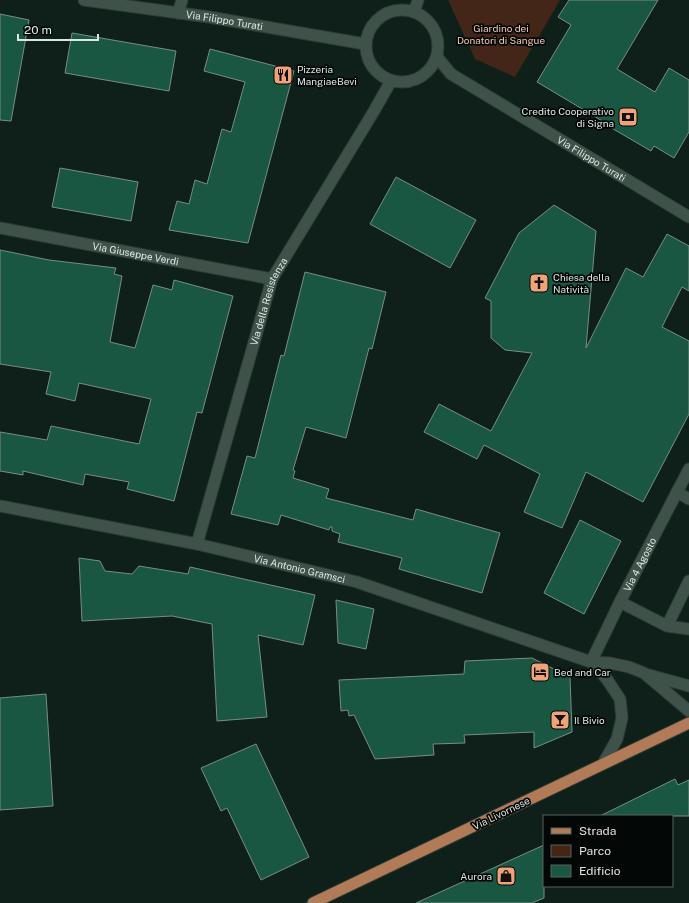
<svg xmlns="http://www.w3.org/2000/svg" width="689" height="903" viewBox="0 0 689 903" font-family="'Public Sans',sans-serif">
  <rect width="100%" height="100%" fill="#0f201a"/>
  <path fill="#432617" d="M 448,0 L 560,0 L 515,77 L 475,59 Z"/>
  <path fill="#1a5743" stroke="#788d84" d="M 569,0 L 658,0 L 617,69 L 655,92 L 669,68 L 689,80 L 689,132 L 674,158 L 654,146 L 651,151 L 603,123 L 604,122 L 537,82 L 571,25 L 558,17 Z
    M 0,14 L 29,20 L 11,121 L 0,120 Z
    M 72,33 L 176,51 L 169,91 L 65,73 Z
    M 210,49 L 294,71 L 248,243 L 169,230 L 177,201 L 189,204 L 195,180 L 207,184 L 222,129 L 231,132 L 245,82 L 204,71 Z
    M 60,168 L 138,182 L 131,221 L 52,207 Z
    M 396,177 L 476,220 L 450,268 L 370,224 Z
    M 554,205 L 596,231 L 586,348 L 626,268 L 643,277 L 667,234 L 689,246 L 689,291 L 682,287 L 662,327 L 689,341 L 689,414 L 643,502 L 586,472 L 562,528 L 524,512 L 540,474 L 484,445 L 477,459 L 424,432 L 439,404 L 491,431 L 532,353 L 505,350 L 491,338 L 491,301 L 485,298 L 519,233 Z
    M 0,250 L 49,260 L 116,268 L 114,274 L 122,276 L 110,342 L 135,348 L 153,285 L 172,290 L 174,280 L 233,296 L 202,413 L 197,412 L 174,501 L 127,489 L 129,482 L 85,474 L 83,485 L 23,471 L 23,475 L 0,471 L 0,432 L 47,440 L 51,426 L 139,444 L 151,399 L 79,383 L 75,401 L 46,394 L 51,372 L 0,364 Z
    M 305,272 L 386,292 L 372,349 L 369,348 L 346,438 L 306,427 L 293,470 L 295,471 L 293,478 L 329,489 L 326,498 L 413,520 L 416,509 L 500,533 L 482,593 L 399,569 L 402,558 L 338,542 L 340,534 L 332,531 L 332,527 L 330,527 L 329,530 L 281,515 L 278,525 L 231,514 L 247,456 L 255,458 L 281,355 L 284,356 Z
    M 580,520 L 621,541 L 584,614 L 544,593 Z
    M 79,558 L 100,561 L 105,571 L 132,574 L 139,566 L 188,574 L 190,567 L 315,595 L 303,645 L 258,635 L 267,717 L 217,721 L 212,624 L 172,616 L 82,621 Z
    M 336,600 L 374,609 L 366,649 L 338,643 Z
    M 532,658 L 570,677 L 572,732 L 534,748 L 534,732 L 464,735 L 465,743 L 433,744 L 434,755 L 375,759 L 354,715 L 349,716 L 348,710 L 341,711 L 339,680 L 464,674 L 465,661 Z
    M 46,694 L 53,806 L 0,810 L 0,698 Z
    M 256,744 L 309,857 L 261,880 L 227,808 L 221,811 L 201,768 Z
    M 675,779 L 678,785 L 689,780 L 689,816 L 600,816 Z
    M 544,845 L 544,898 L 532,903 L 416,903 Z"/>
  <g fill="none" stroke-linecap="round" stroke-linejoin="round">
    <defs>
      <path id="service" d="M 677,492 L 689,499
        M 689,581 L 667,626 L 689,629
        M 620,602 L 667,626"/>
      <path id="pedestrian" d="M 677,492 L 689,469"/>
      <g id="minor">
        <path id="s1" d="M 84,0 L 209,17 L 365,44"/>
        <circle cx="402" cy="46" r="36"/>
        <path d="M 414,12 L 418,0"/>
        <path d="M 178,13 L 182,0"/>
        <path id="s2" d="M 437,57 L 451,74 L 689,217"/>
        <path id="s3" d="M 0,228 L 272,279"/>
        <path id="s4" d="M 0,506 L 197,544 L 357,582 L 591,662 L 610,663 L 629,667 L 644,673 L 689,711"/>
        <path id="s5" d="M 197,544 L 272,279 L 374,111 L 391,81"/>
        <path id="s6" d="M 591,662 L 620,602 L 677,492"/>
        <path d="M 591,662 L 606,678 L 620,699 L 622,718 L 617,739 L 603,764"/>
        <path d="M 649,675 L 689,686"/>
      </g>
      <path id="primary" d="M 313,903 L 689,723"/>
    </defs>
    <use href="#service" stroke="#303b36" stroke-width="13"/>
    <use href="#pedestrian" stroke="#303b36" stroke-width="13"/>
    <use href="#minor" stroke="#303b36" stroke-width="13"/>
    <use href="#primary" stroke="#303b36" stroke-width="13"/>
    <use href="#service" stroke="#3f524a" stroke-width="11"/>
    <use href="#pedestrian" stroke="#3f524a" stroke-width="11"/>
    <use href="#minor" stroke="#3f524a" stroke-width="11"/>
    <use href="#primary" stroke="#b27b57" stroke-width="11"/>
  </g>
  <defs>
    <symbol id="restaurant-square" viewBox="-11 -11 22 22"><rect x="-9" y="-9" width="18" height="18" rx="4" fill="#f0a27a" stroke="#030806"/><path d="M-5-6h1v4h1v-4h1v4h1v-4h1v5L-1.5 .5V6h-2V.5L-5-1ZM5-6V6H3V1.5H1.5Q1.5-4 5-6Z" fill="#111"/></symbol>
    <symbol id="bank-square" viewBox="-11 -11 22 22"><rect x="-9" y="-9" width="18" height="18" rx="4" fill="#f0a27a" stroke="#030806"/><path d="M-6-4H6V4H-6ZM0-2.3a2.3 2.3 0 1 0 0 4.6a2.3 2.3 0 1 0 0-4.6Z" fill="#111"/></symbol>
    <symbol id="church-square" viewBox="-11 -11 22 22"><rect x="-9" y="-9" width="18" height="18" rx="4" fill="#f0a27a" stroke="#030806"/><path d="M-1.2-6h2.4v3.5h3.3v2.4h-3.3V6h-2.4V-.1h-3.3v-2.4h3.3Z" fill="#111"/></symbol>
    <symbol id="hotel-square" viewBox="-11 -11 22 22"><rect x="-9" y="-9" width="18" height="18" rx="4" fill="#f0a27a" stroke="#030806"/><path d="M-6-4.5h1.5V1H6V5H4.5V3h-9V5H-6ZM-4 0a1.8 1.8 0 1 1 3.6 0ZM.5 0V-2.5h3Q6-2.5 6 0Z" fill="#111"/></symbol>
    <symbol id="bar-square" viewBox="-11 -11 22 22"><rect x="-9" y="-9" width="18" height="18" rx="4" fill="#f0a27a" stroke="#030806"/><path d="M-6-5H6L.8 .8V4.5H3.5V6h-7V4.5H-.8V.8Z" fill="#111"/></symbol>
    <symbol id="shop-square" viewBox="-11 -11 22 22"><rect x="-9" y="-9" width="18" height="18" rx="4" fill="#f0a27a" stroke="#030806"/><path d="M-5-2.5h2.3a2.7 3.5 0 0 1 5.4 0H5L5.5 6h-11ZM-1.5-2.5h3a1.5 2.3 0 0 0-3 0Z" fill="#111"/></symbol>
  </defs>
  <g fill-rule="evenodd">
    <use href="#restaurant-square" x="272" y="64" width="22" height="22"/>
    <use href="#bank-square" x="617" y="106" width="22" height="22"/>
    <use href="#church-square" x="528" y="272" width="22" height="22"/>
    <use href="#hotel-square" x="529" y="661" width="22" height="22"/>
    <use href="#bar-square" x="549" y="709" width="22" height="22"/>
    <use href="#shop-square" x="495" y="865" width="22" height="22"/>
  </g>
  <g text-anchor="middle" stroke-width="3.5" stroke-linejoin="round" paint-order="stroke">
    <g font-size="10" fill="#dce7e2" stroke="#030806">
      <text dy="4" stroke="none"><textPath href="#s1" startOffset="142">Via Filippo Turati</textPath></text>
      <text dy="4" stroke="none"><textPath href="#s2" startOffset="186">Via Filippo Turati</textPath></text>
      <text dy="4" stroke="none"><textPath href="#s3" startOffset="138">Via Giuseppe Verdi</textPath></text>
      <text dy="4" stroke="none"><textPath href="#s5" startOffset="253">Via della Resistenza</textPath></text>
      <text dy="4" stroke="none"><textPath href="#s6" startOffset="109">Via 4 Agosto</textPath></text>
      <text dy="4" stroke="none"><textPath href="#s4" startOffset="306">Via Antonio Gramsci</textPath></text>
      <text transform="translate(501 813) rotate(-26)" y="4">Via Livornese</text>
    </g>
    <g font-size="10" fill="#f5c7b1" stroke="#030806">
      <text x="501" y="32">Giardino dei<tspan x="501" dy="12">Donatori di Sangue</tspan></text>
    </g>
    <g font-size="10" fill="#dce7e2" stroke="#030806" text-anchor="start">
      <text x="297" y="73">Pizzeria<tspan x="297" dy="12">MangiaeBevi</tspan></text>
      <text x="614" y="115" text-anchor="end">Credito Cooperativo<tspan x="614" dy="12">di Signa</tspan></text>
      <text x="553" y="281">Chiesa della<tspan x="553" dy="12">Natività</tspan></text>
      <text x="554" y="676">Bed and Car</text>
      <text x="574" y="724">Il Bivio</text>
      <text x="492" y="880" text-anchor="end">Aurora</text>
    </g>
  </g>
  <rect x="543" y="815" width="130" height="72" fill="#030806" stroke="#5a615e"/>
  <rect x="551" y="828" width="20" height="6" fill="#b27b57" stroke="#5a615e"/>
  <text x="579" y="835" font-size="12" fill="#dce7e2">Strada</text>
  <rect x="551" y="845" width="20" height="12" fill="#432617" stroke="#5a615e"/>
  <text x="579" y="855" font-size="12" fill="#dce7e2">Parco</text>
  <rect x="551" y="865" width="20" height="12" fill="#1a5743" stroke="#5a615e"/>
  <text x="579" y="875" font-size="12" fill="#dce7e2">Edificio</text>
  <path d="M18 34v6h80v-6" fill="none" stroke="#dce7e2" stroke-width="2"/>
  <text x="24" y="34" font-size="12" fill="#dce7e2" stroke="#030806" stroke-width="3" paint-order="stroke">20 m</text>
</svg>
